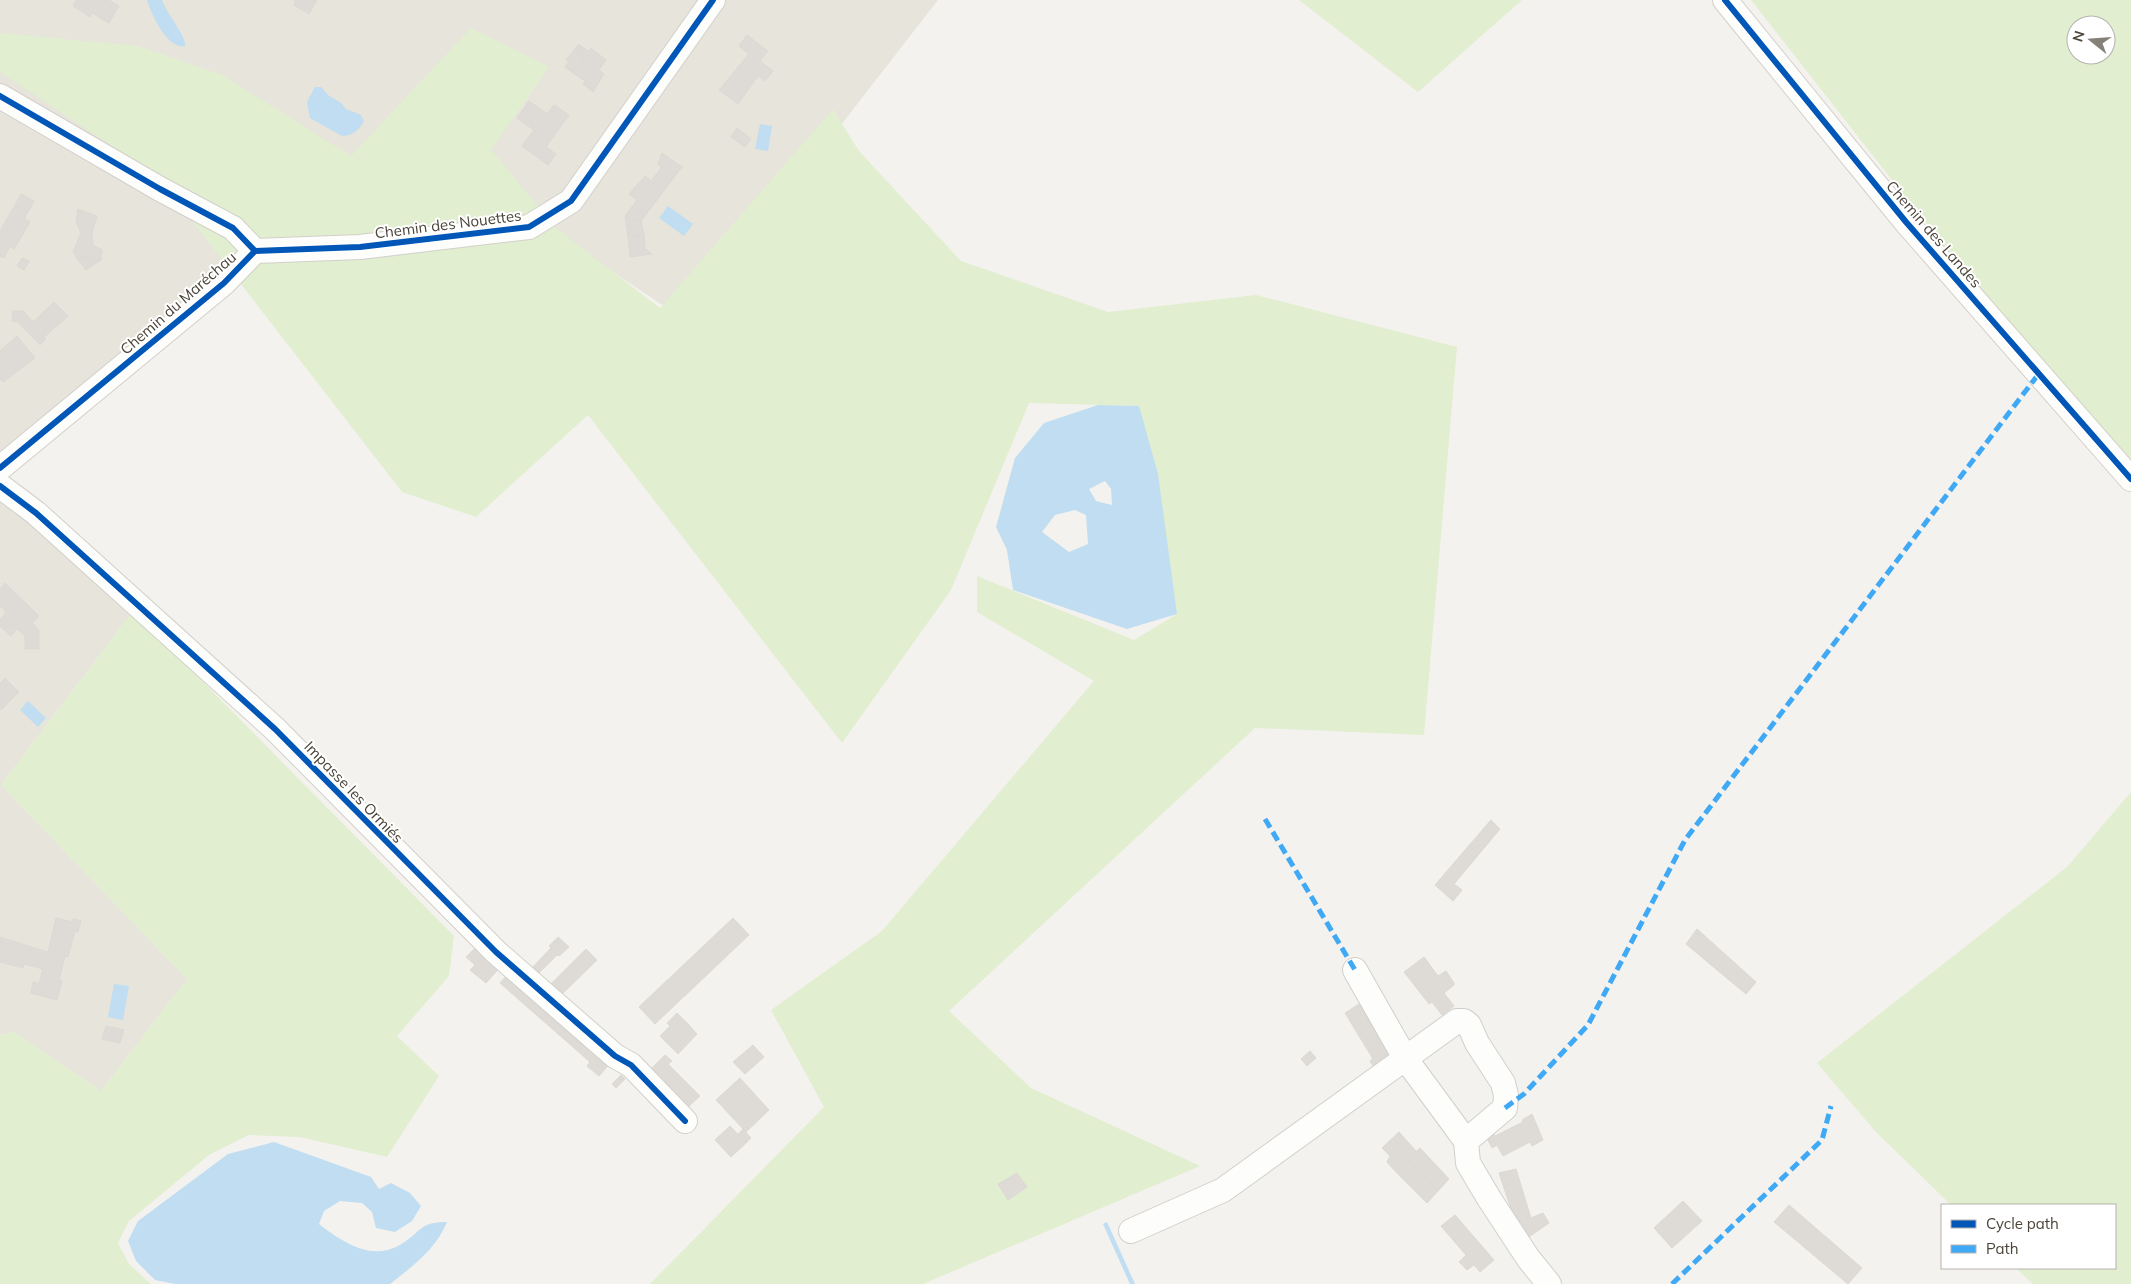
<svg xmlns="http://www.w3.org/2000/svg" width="2131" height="1284" viewBox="0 0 2131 1284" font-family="Mulish,sans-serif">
<rect width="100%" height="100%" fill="#f4f2ee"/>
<g fill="#e7e4dc">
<polygon points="0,0 938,0 688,322 539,223 240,282 0,457"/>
<polygon points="0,490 133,611 1,785 187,979 101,1091 14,1032 0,1035"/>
</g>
<g fill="#e1eecf" fill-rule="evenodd">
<polygon points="1299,0 1522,0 1418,92"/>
<path d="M1751,0h380v485zM2076,25h30v30h-30z"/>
<polygon points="471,28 549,67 491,150 557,229 660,308 833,109 859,151 961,261 1108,312 1256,295 1457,347 1424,735 1255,728 949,1011 1031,1088 1200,1166 923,1284 650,1284 824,1107 771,1010 882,931 1094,681 977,612 977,576 1134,640 1177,614 1139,406 1029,403 951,590 842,743 588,415 476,517 402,492 158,177 0,72 0,33 138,46 222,75 351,156"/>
<polygon points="133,611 454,936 449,976 397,1036 439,1076 387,1157 300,1137 249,1135 209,1155 129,1221 118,1243 129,1264 151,1284 0,1284 0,1035 14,1032 101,1091 187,979 1,785"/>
<polygon points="2131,792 2131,1284 2033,1284 2016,1268 2115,1268 2115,1205 1951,1205 1876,1132 1817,1063 2067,867"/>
</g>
<g fill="#c0ddf1" fill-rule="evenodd">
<path d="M147,0h15c3,11 26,39 23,46 -17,4 -34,-32 -38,-46z"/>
<path d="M315,87h6l7,8 13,8 5,6 15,6 3,6c-4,9 -13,15 -22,15l-32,-18 -3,-16z"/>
<polygon points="760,124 772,126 768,151 755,149"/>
<polygon points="668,206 693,224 684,236 659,218"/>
<path d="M1098,405l41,1 19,68 19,140 -50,15 -114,-39 -6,-40 -11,-23 19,-69 29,-35zM1105,481l6,8 1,16 -16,-4 -7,-12zM1075,510l11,5 2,29 -19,8 -27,-20 13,-17z"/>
<polygon points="28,701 46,718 38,727 20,710"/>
<polygon points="114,984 129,986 123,1020 108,1017"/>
<path d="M274,1142l97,35 8,12 12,-6 19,10 11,13 -9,15 -17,11 -19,-4 -4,-16 -10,-9 -22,-2 -16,10 -5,13c22,17 52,38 81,21 22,-13 18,-23 47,-23 -11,27 -35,45 -57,62h-215l-20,-4 -19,-19 -8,-20 10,-20 90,-67z"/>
<polygon points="1107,1222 1135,1284 1130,1284 1103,1224"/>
</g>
<g fill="#dedbd6" stroke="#dcd9d4">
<polygon points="76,0 109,0 119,6 109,23 92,13 90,17 73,6"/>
<polygon points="294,0 317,0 309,14 294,5 296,1"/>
<polygon points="747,35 768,51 760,61 773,71 765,81 758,76 738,104 719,90 749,54 739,46"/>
<polygon points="579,44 581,46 577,52 584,58 573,73 565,67 569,62 566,60"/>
<polygon points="581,46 588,51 591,48 606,60 599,70 604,74 593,92 583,84 585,81 573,73 584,58 577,52"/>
<polygon points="529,101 547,114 554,105 569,115 546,147 556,154 548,165 522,146 534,130 517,118"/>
<polygon points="737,128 751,139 745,147 731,137"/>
<polygon points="662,153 682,167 641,221 625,216 637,200 629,194 645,176 651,181 662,167 658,164"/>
<polygon points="21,194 34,201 28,212 15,205"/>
<polygon points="15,205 28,212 24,219 30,222 14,249 10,246 4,258 0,256 0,231"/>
<polygon points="78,209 97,216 92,233 93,245 102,250 101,260 93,261 87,257 78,260 73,252 81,233 76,221"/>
<polygon points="625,216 641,221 644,234 628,237"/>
<polygon points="644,234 645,248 652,254 630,257 628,237"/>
<polygon points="87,257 93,261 101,260 86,270 78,260"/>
<polygon points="22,258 29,261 24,270 17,266"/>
<polygon points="54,302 68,316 44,337 46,339 40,345 18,322 12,321 13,311 23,311 33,322"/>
<polygon points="17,336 35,358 3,382 0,379 0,351"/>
<polygon points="5,583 39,616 32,623 39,630 39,649 25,649 25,636 11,623 7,627 0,620 6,612 0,606 0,589"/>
<polygon points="0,620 7,627 11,623 17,629 11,636 0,626"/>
<polygon points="5,678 19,692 1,710 0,683"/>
<polygon points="1491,820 1500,829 1454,884 1462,890 1453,901 1435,885"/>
<polygon points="56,918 73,922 73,919 81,921 78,932 75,931 68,957 65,956 59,980 62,981 57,1000 31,993 33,982 39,984 43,969 24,964 23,968 0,962 0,937 48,952"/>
<polygon points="733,918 749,935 655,1024 639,1007"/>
<polygon points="1697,929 1756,982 1746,994 1686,944"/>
<polygon points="558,937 569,947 559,956 557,955 535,977 529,971 551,948 549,946"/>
<polygon points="479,944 502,965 486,983 470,970 475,965 466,957"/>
<polygon points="586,949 597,960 561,995 550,985"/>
<polygon points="1424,957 1438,976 1446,971 1454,983 1454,985 1444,993 1454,1006 1442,1015 1432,1002 1429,1004 1404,972"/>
<polygon points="508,974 610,1063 599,1076 587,1066 590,1062 500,983"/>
<polygon points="1359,1004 1392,1058 1376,1071 1370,1061 1373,1059 1345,1013"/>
<polygon points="677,1013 687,1023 666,1042 660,1036 670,1026 667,1023"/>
<polygon points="687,1023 697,1034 678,1054 666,1042"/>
<polygon points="106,1026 124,1030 120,1043 102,1039"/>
<polygon points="753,1045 764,1057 745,1074 733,1062"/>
<polygon points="1310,1051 1316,1058 1307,1066 1301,1059"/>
<polygon points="665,1055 672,1061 668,1064 700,1096 687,1108 649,1071"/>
<polygon points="621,1075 625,1079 616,1088 612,1084"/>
<polygon points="740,1078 769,1110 746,1132 716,1100"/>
<polygon points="1532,1114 1543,1140 1532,1146 1530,1142 1503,1156 1497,1145 1492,1148 1486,1136 1493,1133 1495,1136 1523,1122 1522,1120"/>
<polygon points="730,1126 746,1143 731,1157 715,1140"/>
<polygon points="743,1129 751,1138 746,1143 738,1134"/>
<polygon points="1399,1132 1416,1151 1395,1171 1387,1162 1390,1156 1382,1148"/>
<polygon points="1420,1148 1449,1179 1438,1191 1407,1159"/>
<polygon points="1407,1159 1438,1191 1427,1203 1395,1171"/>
<polygon points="1516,1169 1531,1218 1543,1213 1549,1223 1526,1239 1514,1218 1499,1173"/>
<polygon points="1017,1173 1027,1187 1008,1200 998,1184"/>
<polygon points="1683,1201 1702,1221 1672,1248 1654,1228"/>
<polygon points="1789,1205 1862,1268 1848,1284 1774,1222"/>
<polygon points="1455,1215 1494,1260 1480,1272 1474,1265 1467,1270 1459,1262 1466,1255 1441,1226"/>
</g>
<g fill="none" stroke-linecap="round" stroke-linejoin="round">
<g stroke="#d2d0cb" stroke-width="26">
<g id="minor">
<polyline points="1725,0 1906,222 2131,479"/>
<polyline points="0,96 160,189 233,228 255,251 224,283 0,468"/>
<polyline points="255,251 360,247 529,227 571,201 713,0"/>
<polyline points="0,486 36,513 275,729 496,952 615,1056 631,1065 685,1121"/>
<polyline points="1355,970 1405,1058 1466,1141"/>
<polyline points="1131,1231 1223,1190 1457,1021 1464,1021 1469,1025 1477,1043 1503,1083 1506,1095 1505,1108 1466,1141 1468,1163 1490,1200 1528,1258 1549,1284"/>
</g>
</g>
<use href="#minor" stroke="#fdfdfc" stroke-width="24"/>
<g stroke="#3fa9f5" stroke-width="5" stroke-dasharray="10 5" stroke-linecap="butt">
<polyline points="1265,819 1355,970"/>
<polyline points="1505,1108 1524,1094 1588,1025 1685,840 2040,372"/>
<polyline points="1672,1284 1822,1140 1831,1106"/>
</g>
<g stroke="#fff" stroke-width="9">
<g id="cycleway">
<polyline points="1725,0 1906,222 2131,479"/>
<polyline points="0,96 160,189 233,228 255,251 224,283 0,468"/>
<polyline points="255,251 360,247 529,227 571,201 713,0"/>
<polyline points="0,486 36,513 275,729 496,952 615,1056 631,1065 685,1121"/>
</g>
</g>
<use href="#cycleway" stroke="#0057b8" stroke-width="6"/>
</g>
<g text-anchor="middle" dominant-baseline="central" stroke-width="4" stroke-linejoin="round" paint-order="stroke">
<g font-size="15" fill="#4b4439" stroke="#fff">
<text transform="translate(448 224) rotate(-7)">Chemin des Nouettes</text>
<text transform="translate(1934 234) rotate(49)">Chemin des Landes</text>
<text transform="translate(178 303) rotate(-41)">Chemin du Maréchau</text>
<text transform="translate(354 792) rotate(46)">Impasse les Ormiés</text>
</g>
</g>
<rect x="1941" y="1204" width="175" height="65" fill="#ffffff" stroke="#b7b4b0"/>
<rect x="1951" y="1220" width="25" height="8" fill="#0057b8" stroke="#b7b4b0"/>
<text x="1986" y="1229" font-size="15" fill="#4b4439">Cycle path</text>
<rect x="1951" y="1245" width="25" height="8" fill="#3fa9f5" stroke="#b7b4b0"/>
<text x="1986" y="1254" font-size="15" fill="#4b4439">Path</text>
<g transform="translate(2091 40) rotate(287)"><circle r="24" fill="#ffffff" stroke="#b7b4b0"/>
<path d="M0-4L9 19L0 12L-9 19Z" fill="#868178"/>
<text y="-8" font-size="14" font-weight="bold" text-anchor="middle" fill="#4b4439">N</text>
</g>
</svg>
